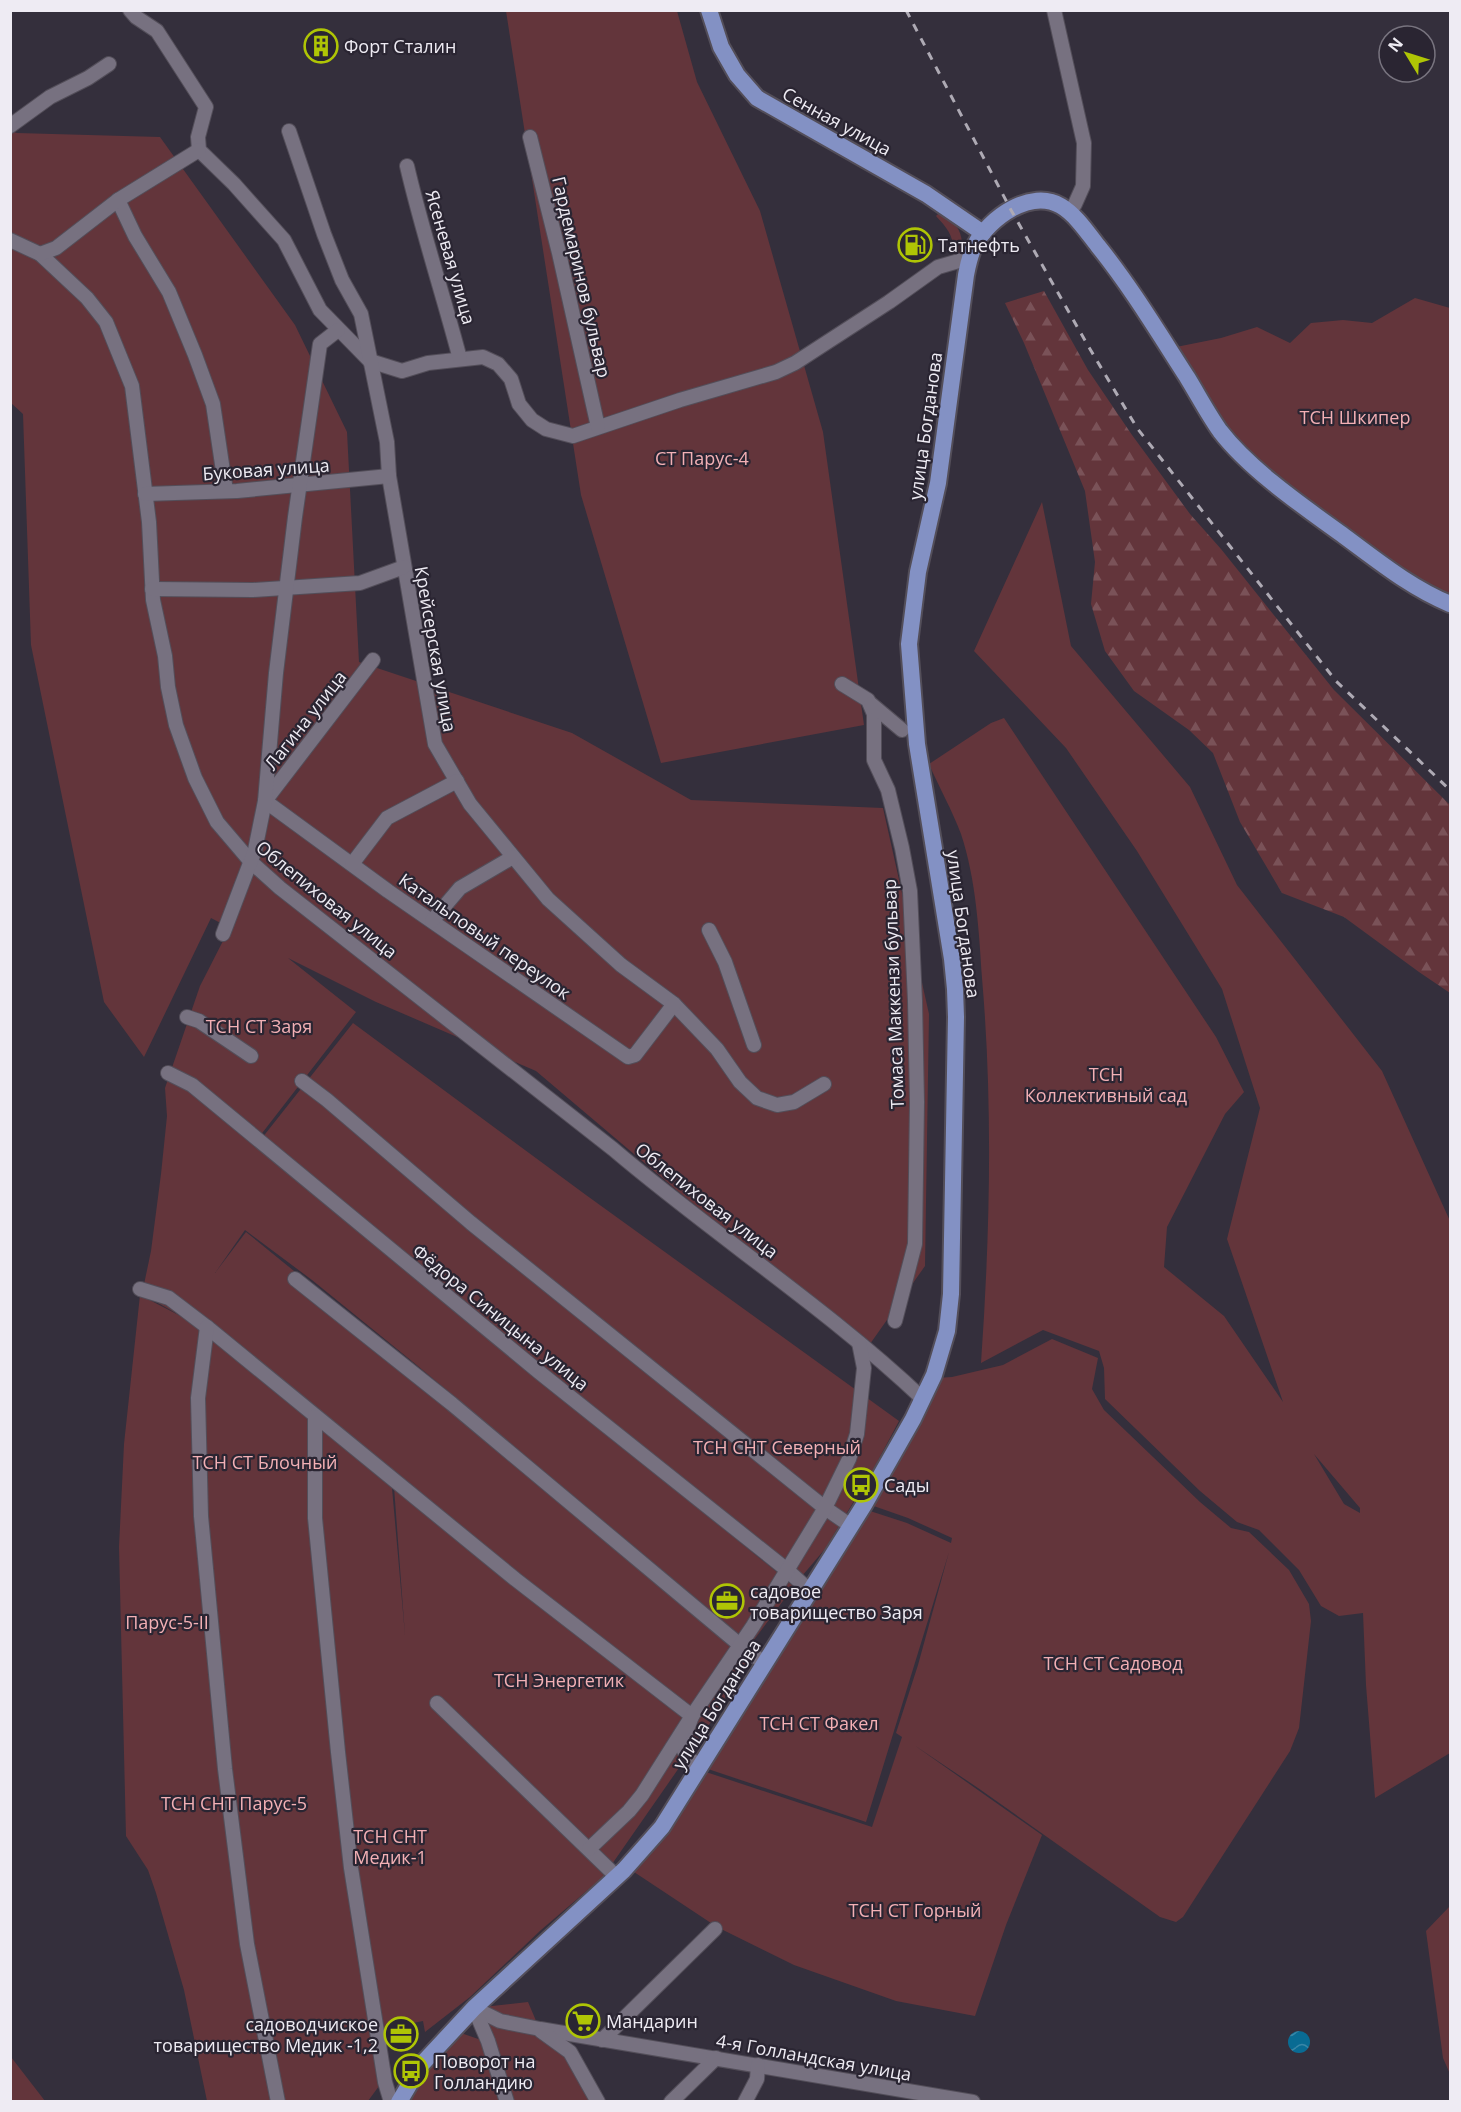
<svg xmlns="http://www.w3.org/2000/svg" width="1461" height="2112" viewBox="0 0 1461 2112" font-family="'Open Sans',sans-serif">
<defs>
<pattern id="forest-firs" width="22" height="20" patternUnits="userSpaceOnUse" patternTransform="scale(1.5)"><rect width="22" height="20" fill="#63353b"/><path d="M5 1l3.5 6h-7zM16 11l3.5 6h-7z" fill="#7a5258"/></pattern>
<pattern id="water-waves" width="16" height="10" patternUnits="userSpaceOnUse" patternTransform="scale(1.5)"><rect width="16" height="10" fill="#096b93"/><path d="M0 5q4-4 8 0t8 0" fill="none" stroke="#3987a8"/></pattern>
</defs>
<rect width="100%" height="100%" fill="#342f3c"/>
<g fill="#63353b" fill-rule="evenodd">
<polygon points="506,11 677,11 697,82 760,211 823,432 864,725 661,763 581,495"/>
<path d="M11,131l6,2 143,4 135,188 52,107 12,230 213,71 119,67 192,8 46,206 -4,252 -55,78 -190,-151 -144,-122 -160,-69 -88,-44 68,54 -100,129 281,237 257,208 -43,58 -338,-282 -101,-82 -67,-50 -30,43 31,-41 218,177 285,250 -36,60 -110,158 -62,53 -71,67 -45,35 -2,-11 -44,9 3,52 -14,19h-161l-23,-111 -28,-97 -8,-23 -22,-34 -7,-289 5,-103 16,-149 50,26 -48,-27 9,-43 10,-77 6,-58 -2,-28 35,-102 25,-49 7,-8 -21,-11 -67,139 -40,-55 -73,-357 -8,-231 -12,-11zM208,1333l186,154 11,148 -13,-147 -184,-152z"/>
<path d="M938,214c20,6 29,24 21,43l-6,-1c2,-19 -5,-27 -17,-40z"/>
<polygon points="1415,298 1450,308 1450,596 1433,591 1301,498 1226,430 1176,347 1221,338 1257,327 1290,343 1311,323 1343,320 1372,323"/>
<path d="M1042,502l29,144 119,141 47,98 145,186 68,150v532l-75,45 -9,-113 -3,-72 -24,3 -18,-10 -22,-36 -40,-40 -22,-8 -37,-31 -95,-92 -1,-31 -5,-17 -56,-21 -62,33c9,-129 12,-257 1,-385 -3,-47 -6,-99 -21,-144 -9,-24 -22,-47 -32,-70l62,-41 13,-5 212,319 28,55 -19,22 -58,113 -3,40 60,49 59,86 -56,-163 33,-131 -38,-119 -85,-138 -71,-103 -92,-97zM1314,1454l46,54v5l-16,-9z"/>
<polygon points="353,1023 586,1195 899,1421 874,1468 825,1549 796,1583 262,1138"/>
<polygon points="1052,1339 1098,1358 1092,1389 1104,1410 1200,1502 1231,1528 1249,1532 1289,1570 1309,1604 1311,1621 1299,1728 1290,1751 1183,1917 1176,1922 1160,1917 978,1788 914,1745 1042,1835 1006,1925 975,2016 896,2001 794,1965 717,1927 631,1870 706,1772 872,1827 902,1737 896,1733 918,1665 949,1552 866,1822 705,1768 867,1510 907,1523 951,1543 952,1538 908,1518 868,1504 937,1378 952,1377 1003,1365"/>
<polygon points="1450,1906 1450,2074 1443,2058 1426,1931"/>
<polygon points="528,2002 540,2030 569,2053 597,2101 508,2101 483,2007"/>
<polygon points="458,2032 487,2042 506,2101 406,2102 428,2064"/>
<polygon points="10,2057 11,2057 45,2101 11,2101"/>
</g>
<polygon fill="url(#forest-firs)" points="1044,291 1088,370 1132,435 1190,514 1221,549 1334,690 1450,805 1450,993 1419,972 1344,917 1282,893 1240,822 1213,753 1189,730 1134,691 1105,651 1091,604 1095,562 1085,491 1024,343 1005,303"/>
<circle fill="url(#water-waves)" cx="1299" cy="2042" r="11"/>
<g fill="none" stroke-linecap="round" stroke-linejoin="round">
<g stroke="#534e59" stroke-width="16">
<g id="minor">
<polyline points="130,10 136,17 157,31 206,107 198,137 199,150 234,184 284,240 320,310 370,361 402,371 428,363 483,357 498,364 511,379 519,404 532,420 546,429 573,436 680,400 776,372 795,363 889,302 938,267 969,258"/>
<polyline points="1054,10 1084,143 1083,186 1075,204 1070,212"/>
<polyline points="10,126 50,97 88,78 109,64"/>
<polyline points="289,131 324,234 342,280 361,314 387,442 389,476 435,744 470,804 548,899 621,965 674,1004 717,1049 740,1082 757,1098 777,1105 794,1102 824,1084"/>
<polyline points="530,137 559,253 598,427"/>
<path d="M407,166c15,65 36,128 53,193"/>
<polyline points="118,200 135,236 169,292 195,355 213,404 226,491"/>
<path d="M10,240l30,14 47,44 19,24 26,64 17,136 4,78 12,56 3,31 8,38 19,53 22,44 34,40 29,26 333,261c101,86 214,159 310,250"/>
<polyline points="40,254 56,248 118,200 199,150"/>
<polyline points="145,494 237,491 389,476"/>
<polyline points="152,589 253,590 360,583 404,567"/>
<polyline points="373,660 265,801 388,891 628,1057 635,1055 674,1004"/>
<polyline points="842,684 868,700 874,714 874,760 888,790 902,848 910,891 915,1001 917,1102 915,1244 895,1321"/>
<polyline points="871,704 902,730"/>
<polyline points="352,864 387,818 457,781"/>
<polyline points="432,921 460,888 513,857"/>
<polyline points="709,930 725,962 754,1045"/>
<polyline points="223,934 255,850 265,801 276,673 295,517 320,344 338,330"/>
<polyline points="187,1017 199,1021 251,1056"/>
<polyline points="168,1073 192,1085 539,1372 787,1570 810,1591"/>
<polyline points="302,1081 327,1100 471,1223 825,1508 851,1526"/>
<polyline points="295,1279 452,1404 740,1645 764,1663"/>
<polyline points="140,1289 169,1298 207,1327 515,1579 692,1716 682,1743 684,1751 699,1769"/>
<polyline points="207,1327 198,1398 201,1516 225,1769 247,1944 278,2102"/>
<polyline points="315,1417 315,1518 338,1752 351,1868 385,2082 391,2102"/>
<polyline points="437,1703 617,1877"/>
<polyline points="589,1849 629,1811 642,1795 692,1716 753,1626 825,1508 849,1459 857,1434 864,1368 859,1343"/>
<polyline points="474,2008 500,2021 540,2029 973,2102"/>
<polyline points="474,2008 488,2041 507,2102"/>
<polyline points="541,2031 570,2052 598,2102"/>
<polyline points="602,2040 715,1929"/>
<polyline points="671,2102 716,2058"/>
<polyline points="745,2102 757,2079 758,2065"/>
</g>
</g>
<g stroke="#534e59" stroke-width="20">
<g id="major">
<polyline points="709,10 721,47 737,75 757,98 926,194 983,233"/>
<path d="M399,2102l22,-37 53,-57 150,-138 38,-43 202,-322 49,-86 21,-44 13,-44 4,-37 5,-277 -1,-28 -3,-30 -35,-215 -8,-100 9,-72 20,-89 28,-208c2,-10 4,-21 9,-30 14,-27 56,-57 86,-39 15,9 26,26 37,40 33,41 60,86 89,131 11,18 21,37 33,54 30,39 84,76 124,105 34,25 67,52 106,68"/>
</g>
</g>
<use href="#minor" stroke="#777180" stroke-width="14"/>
<use href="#major" stroke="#8391c4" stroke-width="16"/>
<polyline stroke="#aeaab4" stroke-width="3" stroke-dasharray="8 8" stroke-linecap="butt" points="906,10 1011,210 1087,344 1137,428 1336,681 1450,790"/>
</g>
<defs>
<g id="building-ring" transform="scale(1.725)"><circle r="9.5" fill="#2a2532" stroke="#afc505" stroke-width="1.5"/><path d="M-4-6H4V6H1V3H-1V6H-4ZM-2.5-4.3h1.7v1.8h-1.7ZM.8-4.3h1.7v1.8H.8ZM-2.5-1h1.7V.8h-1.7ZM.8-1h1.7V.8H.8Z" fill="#afc505"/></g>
<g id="fuel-ring" transform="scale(1.725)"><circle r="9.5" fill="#2a2532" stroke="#afc505" stroke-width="1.5"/><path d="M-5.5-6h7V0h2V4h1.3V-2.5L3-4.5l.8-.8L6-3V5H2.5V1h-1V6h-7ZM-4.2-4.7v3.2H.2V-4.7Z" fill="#afc505"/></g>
<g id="bus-ring" transform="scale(1.725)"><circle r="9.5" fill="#2a2532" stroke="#afc505" stroke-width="1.5"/><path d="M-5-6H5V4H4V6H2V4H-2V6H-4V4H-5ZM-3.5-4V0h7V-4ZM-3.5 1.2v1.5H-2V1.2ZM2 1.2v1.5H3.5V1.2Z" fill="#afc505"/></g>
<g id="office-ring" transform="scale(1.725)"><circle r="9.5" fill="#2a2532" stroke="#afc505" stroke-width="1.5"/><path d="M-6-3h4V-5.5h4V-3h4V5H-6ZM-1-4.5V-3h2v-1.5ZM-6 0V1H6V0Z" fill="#afc505"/></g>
<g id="supermarket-ring" transform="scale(1.725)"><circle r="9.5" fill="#2a2532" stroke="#afc505" stroke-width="1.5"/><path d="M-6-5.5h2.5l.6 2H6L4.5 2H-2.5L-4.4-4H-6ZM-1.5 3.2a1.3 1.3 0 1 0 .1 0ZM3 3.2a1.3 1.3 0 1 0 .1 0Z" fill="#afc505"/></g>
</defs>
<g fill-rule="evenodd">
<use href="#building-ring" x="321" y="46"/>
<use href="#fuel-ring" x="915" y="245"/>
<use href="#bus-ring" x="861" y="1485"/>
<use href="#office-ring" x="727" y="1601"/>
<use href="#supermarket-ring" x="583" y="2021"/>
<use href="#office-ring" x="401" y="2034"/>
<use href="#bus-ring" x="411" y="2071"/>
</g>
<g text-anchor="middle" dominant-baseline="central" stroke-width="4.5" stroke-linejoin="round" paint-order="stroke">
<g font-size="18" fill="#eeebf3" stroke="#2a2532" text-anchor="start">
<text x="344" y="46">Форт Сталин</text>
<text x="938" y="245">Татнефть</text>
<text x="884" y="1485">Сады</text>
<text x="750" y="1591">садовое<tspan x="750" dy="21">товарищество Заря</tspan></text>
<text x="606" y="2021">Мандарин</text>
<text x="378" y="2024" text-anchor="end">садоводчиское<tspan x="378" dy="21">товарищество Медик -1,2</tspan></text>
<text x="434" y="2061">Поворот на<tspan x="434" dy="21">Голландию</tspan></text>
</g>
<g font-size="18" fill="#eeebf3" stroke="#2a2532">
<text transform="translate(837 121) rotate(29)">Сенная улица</text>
<text transform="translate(451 257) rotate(74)">Ясеневая улица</text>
<text transform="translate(582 277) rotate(77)">Гардемаринов бульвар</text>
<text transform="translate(925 426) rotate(-82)">улица Богданова</text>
<text transform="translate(266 469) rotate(-4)">Буковая улица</text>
<text transform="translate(436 649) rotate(80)">Крейсерская улица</text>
<text transform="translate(305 720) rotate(-52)">Лагина улица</text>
<text transform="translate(327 899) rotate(39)">Облепиховая улица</text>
<text transform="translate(964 924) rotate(82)">улица Богданова</text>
<text transform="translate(485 936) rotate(35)">Катальповый переулок</text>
<text transform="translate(893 994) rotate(-92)">Томаса Маккензи бульвар</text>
<text transform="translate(707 1200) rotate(38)">Облепиховая улица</text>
<text transform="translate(501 1317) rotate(39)">Фёдора Синицына улица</text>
<text transform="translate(716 1704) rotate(-58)">улица Богданова</text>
<text transform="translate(814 2057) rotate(10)">4-я Голландская улица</text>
</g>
<g font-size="18" fill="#f3b0b5" stroke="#2a2532">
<text x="1355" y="417">ТСН Шкипер</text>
<text x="702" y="458">СТ Парус-4</text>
<text x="259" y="1026">ТСН СТ Заря</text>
<text x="1106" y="1074">ТСН<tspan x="1106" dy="21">Коллективный сад</tspan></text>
<text x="777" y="1447">ТСН СНТ Северный</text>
<text x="265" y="1462">ТСН СТ Блочный</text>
<text x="167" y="1622">Парус-5-II</text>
<text x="1113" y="1663">ТСН СТ Садовод</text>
<text x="559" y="1680">ТСН Энергетик</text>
<text x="819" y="1723">ТСН СТ Факел</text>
<text x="234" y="1803">ТСН СНТ Парус-5</text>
<text x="390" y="1836">ТСН СНТ<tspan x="390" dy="21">Медик-1</tspan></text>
<text x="915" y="1910">ТСН СТ Горный</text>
</g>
</g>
<rect width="1461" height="2112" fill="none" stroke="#eeebf3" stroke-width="24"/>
<g transform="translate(1407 54) rotate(308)"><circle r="28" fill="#2a2532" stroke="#78747f" stroke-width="1.5"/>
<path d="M0-4.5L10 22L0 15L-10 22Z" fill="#afc505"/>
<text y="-9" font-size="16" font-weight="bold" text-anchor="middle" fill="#eeebf3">N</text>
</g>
</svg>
